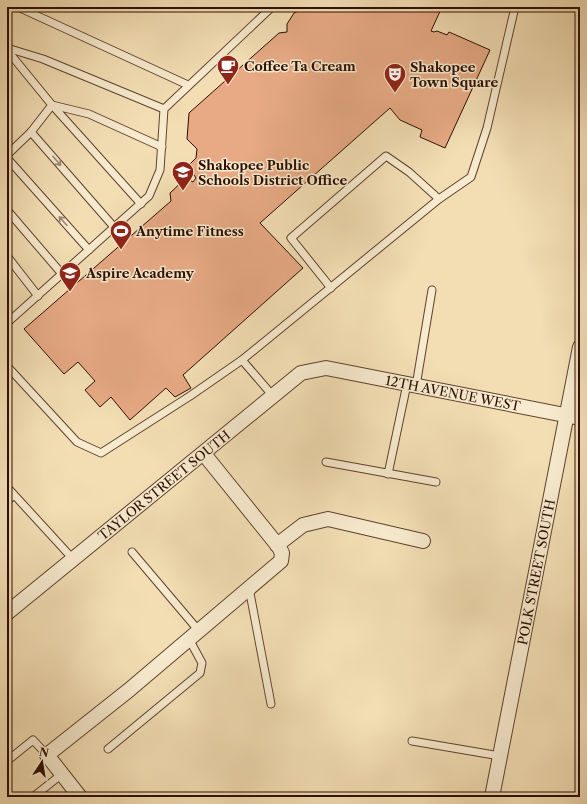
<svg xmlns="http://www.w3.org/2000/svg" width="587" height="804" viewBox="0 0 587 804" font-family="'Libre Caslon Text',serif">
<rect width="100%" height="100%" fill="#f3deb4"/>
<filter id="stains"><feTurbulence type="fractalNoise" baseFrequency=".005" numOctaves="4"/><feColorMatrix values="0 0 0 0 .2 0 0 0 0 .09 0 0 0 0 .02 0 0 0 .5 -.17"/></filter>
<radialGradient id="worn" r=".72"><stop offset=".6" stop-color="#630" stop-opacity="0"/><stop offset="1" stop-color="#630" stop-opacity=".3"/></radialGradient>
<polygon fill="#e7aa85" stroke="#2c0e00" points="304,7 442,7 431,31 434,32 437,31 447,35 449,32 490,50 445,148 420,137 422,130 400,120 390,108 260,223 303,268 183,375 191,388 175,397 166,388 130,420 111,397 100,407 85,390 95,381 78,362 64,374 24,329 171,201 170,193 186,178 193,182 196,178 188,166 196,158 197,149 187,139 189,113 279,33 287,32 287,24 294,13 304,8"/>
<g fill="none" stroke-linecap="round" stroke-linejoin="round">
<g stroke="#5e422d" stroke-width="9">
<g id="service">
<polyline points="18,7 188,85"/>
<polyline points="7,48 43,59 164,109"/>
<polyline points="7,50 52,105 31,132 7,155"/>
<polyline points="31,132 114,227"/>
<polyline points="7,158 89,250"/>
<polyline points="141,204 52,105 89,114 162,147"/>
<polyline points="7,210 62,274"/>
<polyline points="7,256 38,296"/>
<polyline points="331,288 291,238 386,156 409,172 439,199"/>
<polyline points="7,323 149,196 160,170 164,109 272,7"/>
<polyline points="7,366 77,442 101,453 190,396 242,360"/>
<polyline points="416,386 432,290"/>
<polyline points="273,396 242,360 439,199 471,177 487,128 515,7"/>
<polyline points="326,462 436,482"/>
<polyline points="388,474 407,384"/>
<polyline points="7,487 73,559"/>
<polyline points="7,501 14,495"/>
<polyline points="132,552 199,631"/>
<polyline points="249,588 271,704"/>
<polyline points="412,741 500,756"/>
<polyline points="108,749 200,673 202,663 189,639"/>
<polyline points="7,761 33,740 47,755"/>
<polyline points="33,797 62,774"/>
</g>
</g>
<g stroke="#5e422d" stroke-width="16">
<g id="minor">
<polyline points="277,545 303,525 328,519 423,541"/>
<polyline points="7,613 301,373 326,368 580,418"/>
<polyline points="80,797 47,755 129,690 281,561 282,553 279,547 204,454"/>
<polyline points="492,797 580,347"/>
</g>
</g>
<use href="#service" stroke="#f7eace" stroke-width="7"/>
<use href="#minor" stroke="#f7eace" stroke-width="14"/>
</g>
<defs><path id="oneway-shaft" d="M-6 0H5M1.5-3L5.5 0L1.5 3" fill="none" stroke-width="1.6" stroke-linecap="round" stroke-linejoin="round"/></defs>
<g stroke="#9c8771">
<use href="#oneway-shaft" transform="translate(57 161) rotate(49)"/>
<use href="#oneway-shaft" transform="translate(63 221) rotate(-132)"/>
</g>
<defs>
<g id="cafe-pin" transform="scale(1.15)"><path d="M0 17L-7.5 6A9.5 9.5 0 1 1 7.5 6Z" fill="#8f2418" stroke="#f7eace"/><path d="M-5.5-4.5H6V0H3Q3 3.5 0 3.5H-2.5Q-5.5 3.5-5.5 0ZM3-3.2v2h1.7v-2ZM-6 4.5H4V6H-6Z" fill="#fff"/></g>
<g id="theatre-pin" transform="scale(1.15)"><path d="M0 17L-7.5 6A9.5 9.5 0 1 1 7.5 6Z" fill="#8f2418" stroke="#f7eace"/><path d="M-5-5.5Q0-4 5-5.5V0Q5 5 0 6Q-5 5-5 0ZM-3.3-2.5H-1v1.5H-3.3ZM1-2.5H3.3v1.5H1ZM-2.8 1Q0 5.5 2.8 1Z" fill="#fff"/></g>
<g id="school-pin" transform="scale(1.15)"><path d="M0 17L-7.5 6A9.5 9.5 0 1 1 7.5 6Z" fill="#8f2418" stroke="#f7eace"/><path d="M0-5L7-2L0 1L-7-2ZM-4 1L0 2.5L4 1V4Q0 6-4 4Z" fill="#fff"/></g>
<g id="stadium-pin" transform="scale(1.15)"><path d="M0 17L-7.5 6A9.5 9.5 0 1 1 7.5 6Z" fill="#8f2418" stroke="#f7eace"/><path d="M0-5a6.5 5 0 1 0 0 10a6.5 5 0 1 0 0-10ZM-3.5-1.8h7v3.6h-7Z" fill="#fff"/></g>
</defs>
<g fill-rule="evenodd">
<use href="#cafe-pin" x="228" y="66"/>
<use href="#theatre-pin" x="395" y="74"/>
<use href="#school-pin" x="183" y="172"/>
<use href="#stadium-pin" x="121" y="231"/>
<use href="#school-pin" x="70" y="273"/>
</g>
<g text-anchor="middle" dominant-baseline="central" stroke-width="3" stroke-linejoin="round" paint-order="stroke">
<g font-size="13" font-weight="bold" fill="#2c0e00" stroke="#f7eace" text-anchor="start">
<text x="244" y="66">Coffee Ta Cream</text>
<text x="410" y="67">Shakopee<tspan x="410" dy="15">Town Square</tspan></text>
<text x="198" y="165">Shakopee Public<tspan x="198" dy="15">Schools District Office</tspan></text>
<text x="136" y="231">Anytime Fitness</text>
<text x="86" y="273">Aspire Academy</text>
</g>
<g font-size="13" fill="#2c0e00" stroke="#f7eace">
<text transform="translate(453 393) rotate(11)">12TH AVENUE WEST</text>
<text transform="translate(164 485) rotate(-39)">TAYLOR STREET SOUTH</text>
<text transform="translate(536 572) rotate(-79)">POLK STREET SOUTH</text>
</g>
</g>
<rect width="587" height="804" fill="none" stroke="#f3deb4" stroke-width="24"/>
<rect x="8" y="8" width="571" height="788" fill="none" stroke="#2c0e00" stroke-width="2"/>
<rect x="12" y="12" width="563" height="780" fill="none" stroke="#2c0e00"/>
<g transform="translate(42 762) rotate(12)" stroke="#f7eace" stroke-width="3" paint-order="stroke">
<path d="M0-3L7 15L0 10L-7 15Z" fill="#2c0e00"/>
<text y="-6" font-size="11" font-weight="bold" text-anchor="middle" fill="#2c0e00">N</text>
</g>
<rect width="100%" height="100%" filter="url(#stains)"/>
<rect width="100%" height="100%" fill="url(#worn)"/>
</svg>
